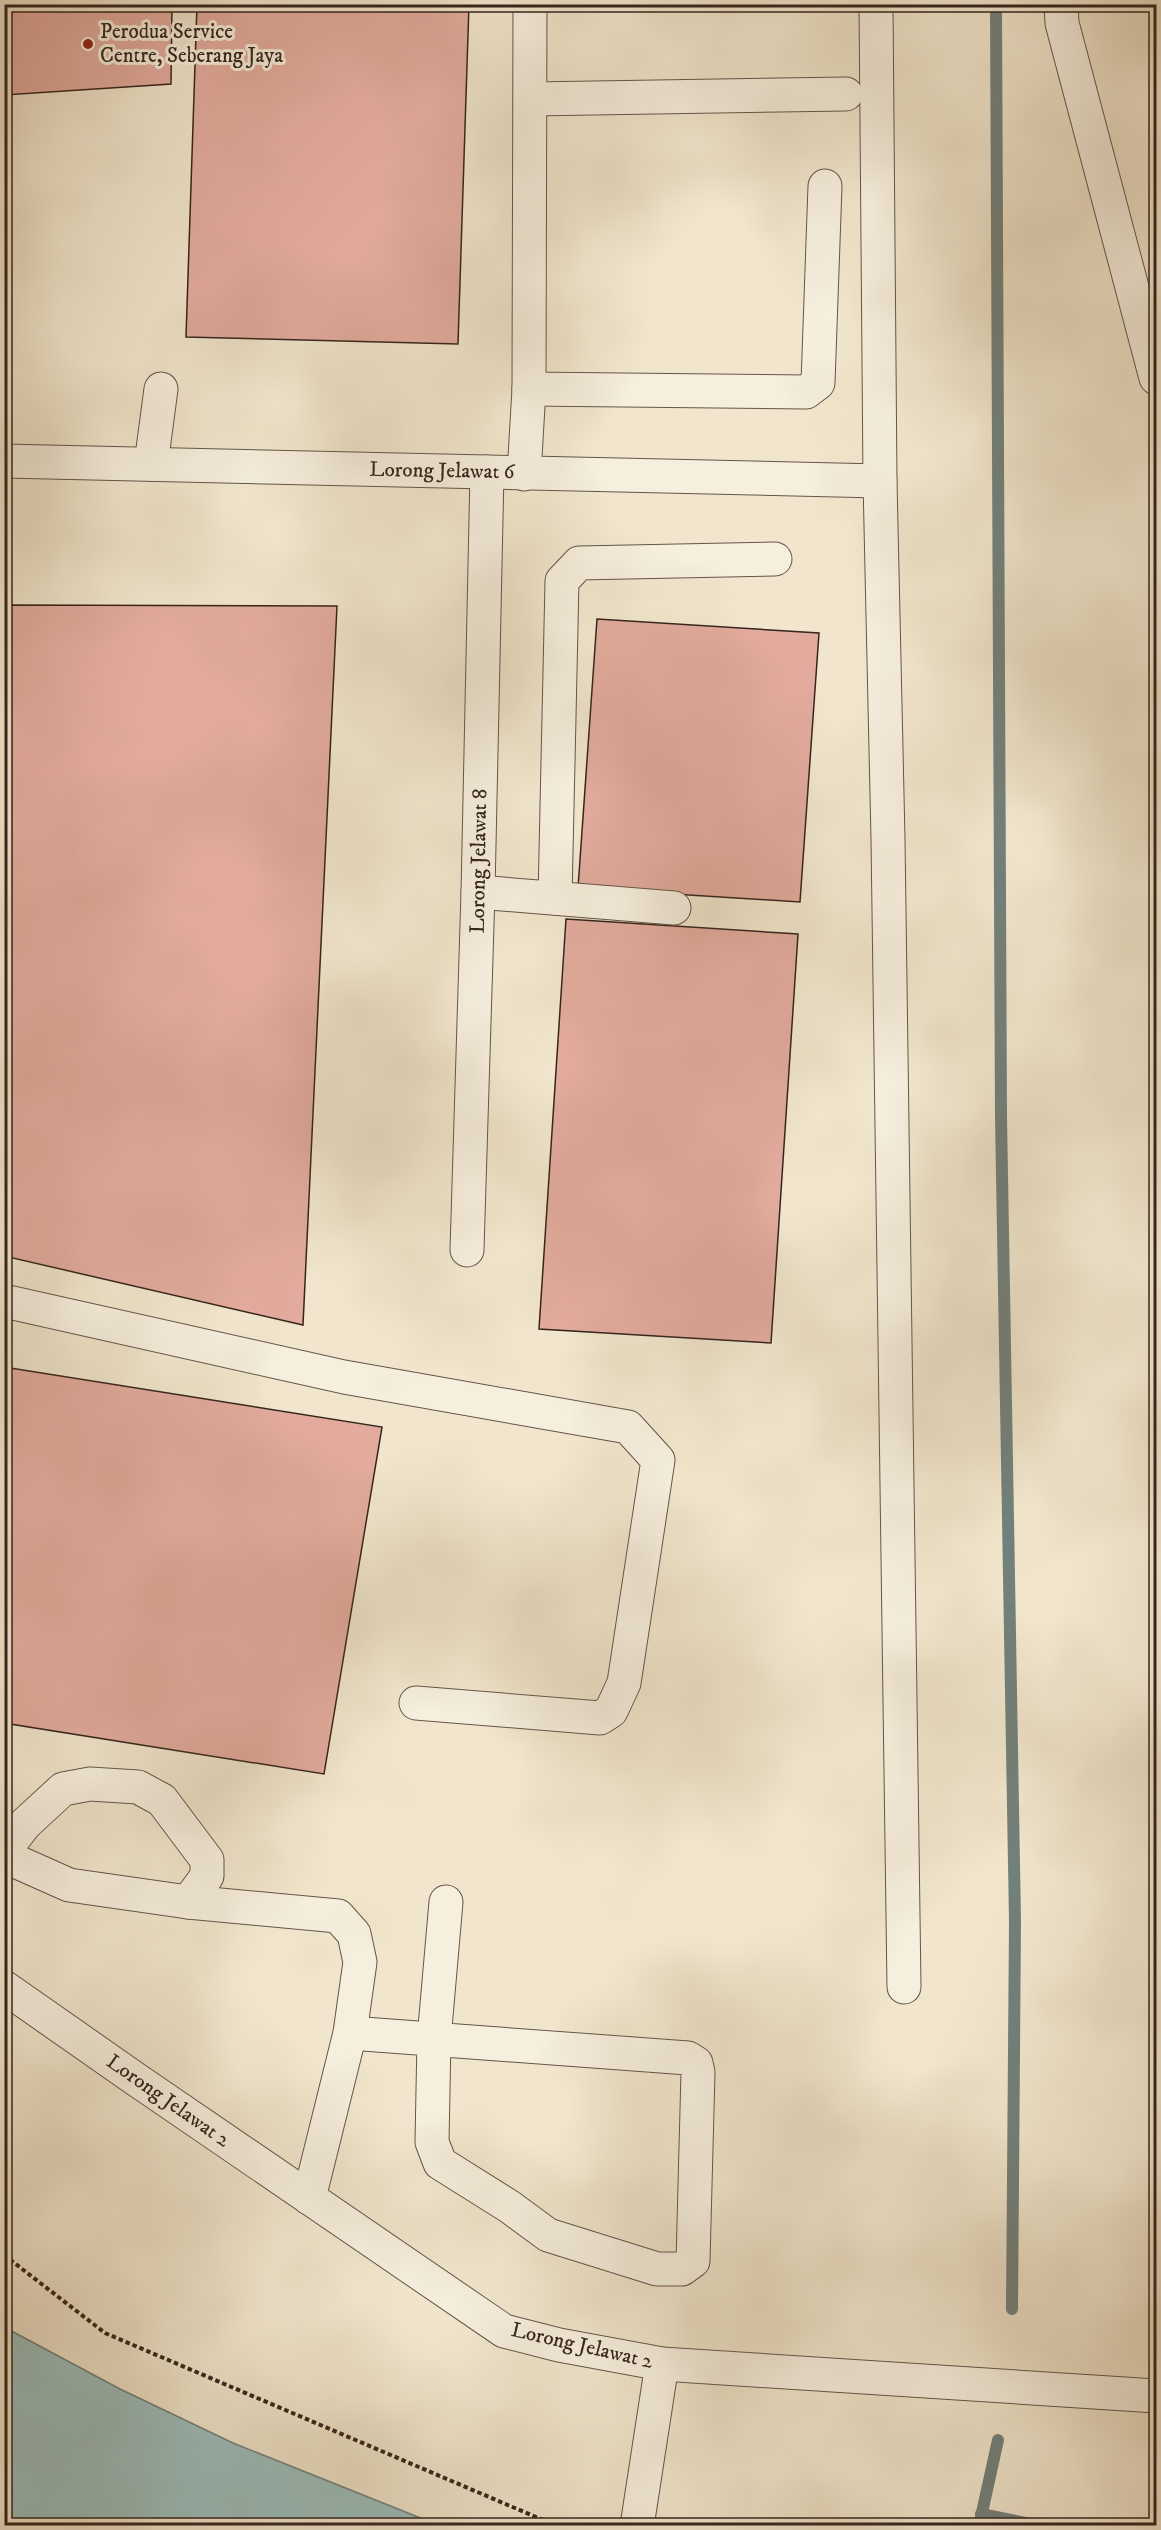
<svg xmlns="http://www.w3.org/2000/svg" width="1161" height="2530" viewBox="0 0 1161 2530" font-family="'IM FELL DW Pica',serif">
<rect width="100%" height="100%" fill="#f1e6cd"/>
<filter id="stains"><feTurbulence type="fractalNoise" baseFrequency=".00333" numOctaves="4"/><feColorMatrix values="0 0 0 0 .2 0 0 0 0 .09 0 0 0 0 .02 0 0 0 .5 -.17"/></filter>
<radialGradient id="worn" r=".72"><stop offset=".6" stop-color="#630" stop-opacity="0"/><stop offset="1" stop-color="#630" stop-opacity=".3"/></radialGradient>
<polygon fill="#9bbebc" stroke="#72817c" stroke-width="1.5" points="4,2327 120,2389 233,2443 438,2525 5,2525"/>
<g fill="none" stroke-linecap="round" stroke-linejoin="round">
<g stroke="#72817c" stroke-width="12">
<polyline points="996,4 1001,1117 1015,1921 1012,2309"/>
<polyline points="981,2514 1041,2526"/>
<polyline points="979,2526 998,2440"/>
</g>
</g>
<g fill="#e2ab9e" stroke="#35251d" stroke-width="1.5">
<polygon points="4,4 172,4 171,84 4,95"/>
<polygon points="197,4 469,4 458,344 186,337"/>
<polygon points="1156,123 1156,149 1150,125"/>
<polygon points="4,605 337,606 303,1325 4,1256"/>
<polygon points="597,619 819,633 800,902 578,888"/>
<polygon points="566,919 798,934 771,1343 539,1329"/>
<polygon points="4,1367 382,1427 324,1774 4,1723"/>
</g>
<g fill="none" stroke-linecap="round" stroke-linejoin="round">
<g stroke="#645549" stroke-width="35">
<g id="minor">
<polyline points="876,4 880,481 888,839 904,1987"/>
<polyline points="1061,4 1062,23 1156,378"/>
<polyline points="531,99 846,94"/>
<polyline points="529,389 806,392 818,383 825,186"/>
<polyline points="4,461 880,481"/>
<polyline points="151,464 161,389"/>
<polyline points="524,474 529,389 530,4"/>
<polyline points="478,892 674,908"/>
<polyline points="555,898 562,581 579,563 775,559"/>
<polyline points="467,1250 478,892 487,472"/>
<polyline points="4,1301 344,1377 628,1427 658,1460 624,1683 611,1711 600,1718 416,1703"/>
<polyline points="4,1851 25,1824 63,1789 90,1784 138,1787 162,1800 207,1860 207,1876 188,1902 69,1885 4,1856"/>
<polyline points="188,1902 338,1916 354,1934 360,1962 350,2033 309,2198"/>
<polyline points="4,1987 134,2078 504,2331 559,2345 662,2364 1156,2396"/>
<path d="M350,2033c113,9 226,16 338,25l8,5 2,9 -5,189 -11,8h-25l-109,-34 -38,-28 -70,-44 -8,-21 2,-103 12,-137"/>
<polyline points="637,2526 662,2364"/>
</g>
</g>
<polyline stroke="#35251d" stroke-width="4" stroke-dasharray="4.5 3" stroke-linecap="butt" points="4,2255 105,2333 557,2526"/>
<use href="#minor" stroke="#f6efde" stroke-width="33"/>
</g>
<circle fill="#8f2418" stroke="#f6efde" stroke-width="2" cx="88" cy="44" r="6"/>
<g text-anchor="middle" dominant-baseline="central" stroke-width="6" stroke-linejoin="round" paint-order="stroke">
<g font-size="21" fill="#35251d" stroke="#f6efde" text-anchor="start">
<text x="100" y="32">Perodua Service<tspan x="100" dy="24">Centre, Seberang Jaya</tspan></text>
</g>
<g font-size="21" fill="#35251d" stroke="#f6efde">
<text transform="translate(442 471) rotate(1)">Lorong Jelawat 6</text>
<text transform="translate(479 861) rotate(-89)">Lorong Jelawat 8</text>
<text transform="translate(168 2101) rotate(35)">Lorong Jelawat 2</text>
<text transform="translate(582 2346) rotate(13)">Lorong Jelawat 2</text>
</g>
</g>
<rect width="1161" height="2530" fill="none" stroke="#f1e6cd" stroke-width="24"/>
<rect x="6" y="6" width="1149" height="2518" fill="none" stroke="#35251d" stroke-width="3"/>
<rect x="12" y="12" width="1137" height="2506" fill="none" stroke="#35251d" stroke-width="1.5"/>
<rect width="100%" height="100%" filter="url(#stains)"/>
<rect width="100%" height="100%" fill="url(#worn)"/>
</svg>
